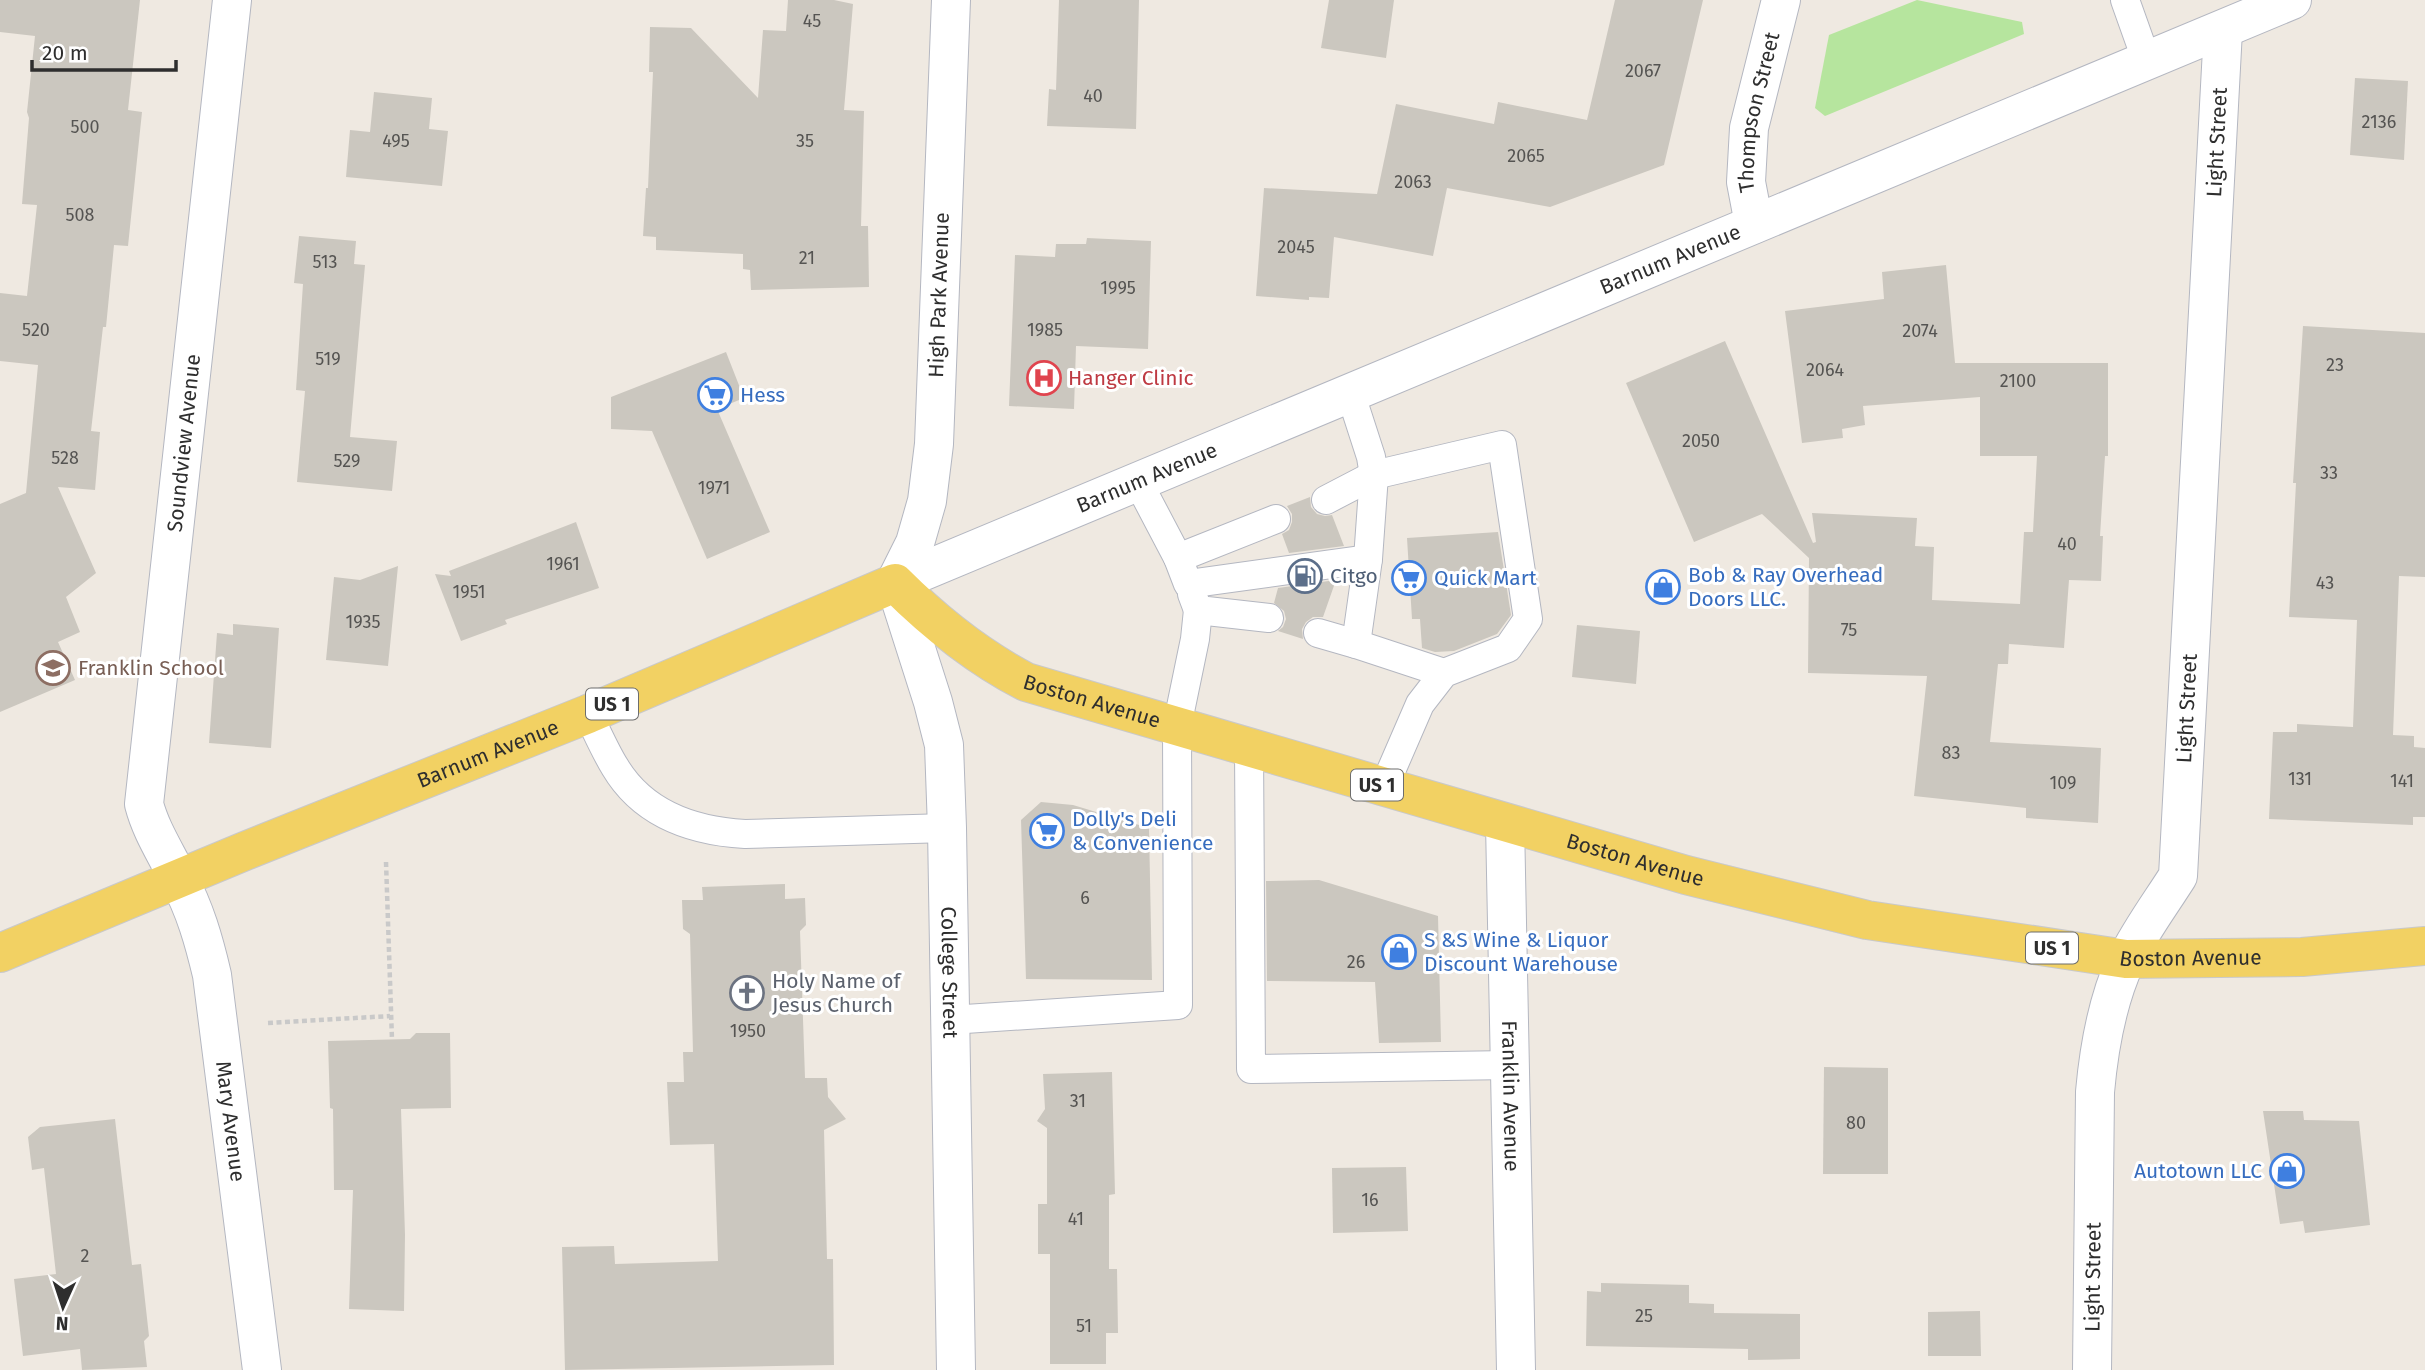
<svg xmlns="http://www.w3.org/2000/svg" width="2425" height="1370" viewBox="0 0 2425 1370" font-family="'Fira Sans',sans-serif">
<rect width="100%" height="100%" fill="#efe9e1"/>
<polygon fill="#b6e59e" points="1917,0 2022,22 2024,34 1825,116 1815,108 1829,35"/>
<g fill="#cbc7bf">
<polygon points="0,0 140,0 128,110 142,112 128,246 114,245 106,327 103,327 91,431 100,432 95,490 58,487 96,573 66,597 80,632 58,642 75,680 0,712 0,504 26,493 38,365 0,361 0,293 27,296 37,205 22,204 29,118 27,112 35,36 0,32"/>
<polygon points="788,0 834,0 853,4 844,110 864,111 861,226 868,226 869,287 751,290 750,270 743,269 743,254 656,250 656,237 643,236 646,188 648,188 653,72 649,72 650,27 691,28 758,98 763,30 786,31"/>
<polygon points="1059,0 1139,0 1136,129 1047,126 1049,89 1056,90"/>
<polygon points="1329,0 1394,0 1386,58 1321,48"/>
<polygon points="1615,0 1703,0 1664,165 1550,207 1447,188 1433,256 1334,237 1329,298 1309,297 1309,300 1256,296 1264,188 1377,194 1396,104 1494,124 1498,102 1587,120"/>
<polygon points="2355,78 2408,81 2404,160 2350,155"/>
<polygon points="374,92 432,98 429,129 448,131 442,186 346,177 350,130 370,132"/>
<polygon points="299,236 356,241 354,264 365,265 350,437 397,441 392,491 297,482 305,391 296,390 303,284 294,283"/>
<polygon points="1087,238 1151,241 1148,349 1076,346 1074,409 1009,406 1015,255 1055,257 1056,244 1086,244"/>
<polygon points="1946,265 1955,363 2108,363 2108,456 2105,456 2100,536 2103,536 2101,581 2069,580 2064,648 2009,644 2008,664 1998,664 1990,742 2101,748 2098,823 2026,818 2026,808 1914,796 1927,676 1808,673 1809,558 1762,514 1694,542 1626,383 1725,341 1813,543 1816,542 1812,513 1917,518 1915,546 1934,547 1932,600 2020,604 2024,532 2033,532 2037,456 1980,456 1980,397 1863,406 1865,425 1842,429 1843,438 1802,443 1785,311 1884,299 1882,272"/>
<polygon points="2303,326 2425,333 2425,577 2399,576 2393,735 2414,736 2414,747 2425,748 2425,817 2413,817 2413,825 2269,819 2273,732 2297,732 2297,724 2353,727 2357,620 2289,617 2296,483 2293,483"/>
<polygon points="726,352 744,398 717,409 770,532 707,559 652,431 611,429 611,397"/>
<polygon points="1310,497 1311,507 1317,514 1325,516 1332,515 1344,546 1289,553 1282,534 1289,530 1292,522 1292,514 1287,506"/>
<polygon points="576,522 599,588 505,620 507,624 461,641 435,574 451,576 449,571"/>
<polygon points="1498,532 1511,615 1497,634 1454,651 1435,652 1422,648 1420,619 1412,619 1407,538"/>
<polygon points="398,566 388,666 326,660 334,577 360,580"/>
<polygon points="1336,580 1323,617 1313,617 1306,622 1302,629 1303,639 1278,631 1283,627 1286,619 1284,611 1274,603 1278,588"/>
<polygon points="233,624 279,628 271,748 209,743 217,633 233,635"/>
<polygon points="1577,625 1640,631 1636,684 1572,677"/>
<polygon points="1041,802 1073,805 1149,828 1152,980 1026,979 1021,820"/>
<polygon points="1319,880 1438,916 1441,1042 1379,1043 1375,982 1267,981 1266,881"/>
<polygon points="785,884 785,899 805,898 806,925 800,931 805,1078 827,1078 828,1097 846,1119 824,1130 827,1259 833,1259 834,1365 565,1370 562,1247 614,1246 615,1264 718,1261 714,1144 670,1145 667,1082 684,1082 683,1052 693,1052 690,934 683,929 682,900 703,900 702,887"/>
<polygon points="416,1033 450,1033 451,1108 401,1109 405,1235 404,1311 349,1309 353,1190 334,1190 333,1109 330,1108 328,1041 410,1039"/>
<polygon points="1824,1067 1888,1068 1888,1174 1823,1174"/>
<polygon points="1112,1072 1115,1194 1109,1195 1109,1269 1117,1269 1118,1333 1106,1333 1106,1364 1050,1364 1050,1254 1038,1254 1038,1204 1047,1204 1047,1128 1037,1121 1045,1109 1043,1074"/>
<polygon points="2263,1111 2303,1111 2304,1120 2359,1121 2370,1225 2305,1233 2303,1221 2280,1224"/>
<polygon points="115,1119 132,1265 141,1264 149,1336 144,1341 147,1367 82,1370 80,1349 23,1356 14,1279 56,1274 44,1168 32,1170 28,1137 40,1127"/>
<polygon points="1406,1167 1408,1231 1333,1233 1332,1168"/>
<polygon points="1601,1283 1689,1285 1689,1303 1714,1304 1714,1313 1800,1314 1800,1359 1748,1360 1748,1349 1586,1346 1587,1291 1601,1292"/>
<polygon points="1980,1311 1981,1356 1928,1356 1928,1312"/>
</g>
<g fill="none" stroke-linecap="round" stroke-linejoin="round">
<g stroke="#b4b7c1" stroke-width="30">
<g id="lane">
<polyline points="2125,0 2146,59"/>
<polyline points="1137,480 1178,558 1188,584 1368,559"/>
<polyline points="1326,500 1374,475 1502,445 1528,619 1508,648 1444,673 1420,704 1384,787"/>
<polyline points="1178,558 1276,519"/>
<polyline points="1192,594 1198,610 1269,618"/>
<polyline points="1318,633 1356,644 1368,559 1374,475 1371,457 1350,392"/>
<polyline points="1356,644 1444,673"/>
<path d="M588,714c9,18 17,37 27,53 28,47 78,64 130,67l202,-6"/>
<polyline points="1249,747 1251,1069 1510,1065"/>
<polyline points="950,1020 1178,1005 1177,726 1195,639 1198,610"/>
</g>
</g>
<g stroke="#b4b7c1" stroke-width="40">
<g id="street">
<path id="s1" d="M232,0l-88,804c7,27 22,49 34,74 17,31 26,63 34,97l50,395"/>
<path id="s2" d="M951,0l-17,444 -7,57 -12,42 -20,40 38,119 11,43 3,83 9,542"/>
<path id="s3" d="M1754,224l-8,-42 3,-54 32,-128"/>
<path id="s4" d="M1505,823l11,547"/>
<path id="s5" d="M2092,1370l3,-278c4,-45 12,-91 31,-132 14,-29 35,-57 52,-84l45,-846"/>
</g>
</g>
<g stroke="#b4b7c1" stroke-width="40">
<g id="secondary">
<path id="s6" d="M895,583l1397,-583"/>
</g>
</g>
<g stroke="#c9c9c9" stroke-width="40">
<g id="primary">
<path id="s7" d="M0,953l245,-102 343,-137 307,-131c39,39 81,73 131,99l660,193 181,45 259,39 176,-2 123,-11"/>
</g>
</g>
<g stroke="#c9c9c9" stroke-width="4.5" stroke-dasharray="5 3.5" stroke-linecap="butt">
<polyline points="386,862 392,1040"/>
<polyline points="268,1023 390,1016"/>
</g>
<use href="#lane" stroke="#fff" stroke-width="28"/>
<use href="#street" stroke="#fff" stroke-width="38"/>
<use href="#secondary" stroke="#fff" stroke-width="38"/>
<use href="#primary" stroke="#f2d163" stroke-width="38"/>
</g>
<defs>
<g id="hospital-ring" transform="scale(1.75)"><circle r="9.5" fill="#fff" stroke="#e0444e" stroke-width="1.5"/><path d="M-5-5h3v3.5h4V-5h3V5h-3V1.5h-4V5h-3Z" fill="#e0444e"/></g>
<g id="supermarket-ring" transform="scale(1.75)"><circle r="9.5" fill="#fff" stroke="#3f7fe0" stroke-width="1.5"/><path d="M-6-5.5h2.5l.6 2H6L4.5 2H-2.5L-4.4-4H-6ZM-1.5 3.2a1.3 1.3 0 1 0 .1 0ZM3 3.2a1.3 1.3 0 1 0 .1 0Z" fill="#3f7fe0"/></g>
<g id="fuel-ring" transform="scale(1.75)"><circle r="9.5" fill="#fff" stroke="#5c6f8a" stroke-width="1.5"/><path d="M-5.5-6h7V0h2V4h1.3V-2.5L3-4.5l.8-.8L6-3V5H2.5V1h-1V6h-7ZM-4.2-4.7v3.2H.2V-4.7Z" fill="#5c6f8a"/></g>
<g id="shop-ring" transform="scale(1.75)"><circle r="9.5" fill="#fff" stroke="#3f7fe0" stroke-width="1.5"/><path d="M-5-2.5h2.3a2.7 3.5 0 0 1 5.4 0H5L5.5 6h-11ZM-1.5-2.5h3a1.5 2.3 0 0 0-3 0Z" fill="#3f7fe0"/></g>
<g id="school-ring" transform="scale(1.75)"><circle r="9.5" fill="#fff" stroke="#8d6e63" stroke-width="1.5"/><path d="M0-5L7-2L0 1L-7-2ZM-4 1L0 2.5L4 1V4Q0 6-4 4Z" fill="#8d6e63"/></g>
<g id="church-ring" transform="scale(1.75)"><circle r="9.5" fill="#fff" stroke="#6b7280" stroke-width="1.5"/><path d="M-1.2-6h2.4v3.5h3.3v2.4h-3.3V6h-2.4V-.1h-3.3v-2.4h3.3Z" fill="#6b7280"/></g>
</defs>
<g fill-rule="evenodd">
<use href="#hospital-ring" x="1044" y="378"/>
<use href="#supermarket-ring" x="715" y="395"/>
<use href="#fuel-ring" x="1305" y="576"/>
<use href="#supermarket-ring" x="1409" y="578"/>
<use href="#shop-ring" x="1663" y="587"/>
<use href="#school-ring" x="53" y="668"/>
<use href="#supermarket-ring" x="1047" y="831"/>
<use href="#shop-ring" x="1399" y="952"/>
<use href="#church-ring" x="747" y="993"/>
<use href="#shop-ring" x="2287" y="1171"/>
</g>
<g text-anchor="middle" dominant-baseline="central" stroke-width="6" stroke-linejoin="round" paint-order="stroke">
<g font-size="18" fill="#555452">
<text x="812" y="21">45</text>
<text x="1643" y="71">2067</text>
<text x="1093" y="96">40</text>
<text x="2379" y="122">2136</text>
<text x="85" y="127">500</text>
<text x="396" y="141">495</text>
<text x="805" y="141">35</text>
<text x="1526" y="156">2065</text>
<text x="1413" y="182">2063</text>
<text x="80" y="215">508</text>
<text x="1296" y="247">2045</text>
<text x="807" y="258">21</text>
<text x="325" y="262">513</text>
<text x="1118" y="288">1995</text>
<text x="36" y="330">520</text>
<text x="1045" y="330">1985</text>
<text x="1920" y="331">2074</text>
<text x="328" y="359">519</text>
<text x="2335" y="365">23</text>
<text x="1825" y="370">2064</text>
<text x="2018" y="381">2100</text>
<text x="1701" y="441">2050</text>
<text x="65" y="458">528</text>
<text x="347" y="461">529</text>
<text x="2329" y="473">33</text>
<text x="714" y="488">1971</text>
<text x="2067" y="544">40</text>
<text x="563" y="564">1961</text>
<text x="2325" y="583">43</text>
<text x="469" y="592">1951</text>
<text x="363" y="622">1935</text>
<text x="1849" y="630">75</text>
<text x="1951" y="753">83</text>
<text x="2300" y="779">131</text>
<text x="2402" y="781">141</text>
<text x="2063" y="783">109</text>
<text x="1085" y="898">6</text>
<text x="1356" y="962">26</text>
<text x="748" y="1031">1950</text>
<text x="1078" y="1101">31</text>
<text x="1856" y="1123">80</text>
<text x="1370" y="1200">16</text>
<text x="1076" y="1219">41</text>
<text x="85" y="1256">2</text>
<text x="1644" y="1316">25</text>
<text x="1084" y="1326">51</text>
</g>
<g fill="#fff" stroke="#6d6d6d" stroke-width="2">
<rect x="586" y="688.5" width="52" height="31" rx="5"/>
<rect x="1351" y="769.5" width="52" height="31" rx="5"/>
<rect x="2026" y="932.5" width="52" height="31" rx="5"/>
</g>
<g font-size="19" font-weight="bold" fill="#2e2e2e">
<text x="612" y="704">US 1</text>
<text x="1377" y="785">US 1</text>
<text x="2052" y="948">US 1</text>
</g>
<g font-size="21" fill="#2e2e2e" stroke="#fff">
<text stroke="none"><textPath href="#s3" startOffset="114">Thompson Street</textPath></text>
<text stroke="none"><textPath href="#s5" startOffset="1248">Light Street</textPath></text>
<text stroke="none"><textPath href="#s6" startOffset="840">Barnum Avenue</textPath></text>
<text transform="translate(939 295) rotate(-88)">High Park Avenue</text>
<text transform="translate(184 443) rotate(-84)">Soundview Avenue</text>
<text stroke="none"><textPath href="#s6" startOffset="273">Barnum Avenue</textPath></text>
<text stroke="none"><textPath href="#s7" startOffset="1202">Boston Avenue</textPath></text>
<text stroke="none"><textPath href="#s5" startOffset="681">Light Street</textPath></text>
<text stroke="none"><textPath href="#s7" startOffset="527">Barnum Avenue</textPath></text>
<text stroke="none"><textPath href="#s7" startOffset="1768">Boston Avenue</textPath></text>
<text stroke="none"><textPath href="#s7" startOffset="2334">Boston Avenue</textPath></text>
<text stroke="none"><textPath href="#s2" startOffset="987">College Street</textPath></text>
<text stroke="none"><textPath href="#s4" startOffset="273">Franklin Avenue</textPath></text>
<text stroke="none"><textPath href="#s1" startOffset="1141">Mary Avenue</textPath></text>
<text stroke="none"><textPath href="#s5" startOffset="93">Light Street</textPath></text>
</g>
<g font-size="21" fill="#be3a42" stroke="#fff" text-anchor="start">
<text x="1068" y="378">Hanger Clinic</text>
</g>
<g font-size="21" fill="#366cbe" stroke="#fff" text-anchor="start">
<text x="740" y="395">Hess</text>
<text x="1688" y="575">Bob &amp; Ray Overhead<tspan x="1688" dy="24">Doors LLC.</tspan></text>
<text x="1434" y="578">Quick Mart</text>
<text x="1072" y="819">Dolly's Deli<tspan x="1072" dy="24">&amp; Convenience</tspan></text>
<text x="1424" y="940">S &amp;S Wine &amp; Liquor<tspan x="1424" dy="24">Discount Warehouse</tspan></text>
<text x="2262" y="1171" text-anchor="end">Autotown LLC</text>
</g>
<g font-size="21" fill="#4e5e75" stroke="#fff" text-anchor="start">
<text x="1330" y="576">Citgo</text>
</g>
<g font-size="21" fill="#785e54" stroke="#fff" text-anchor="start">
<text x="78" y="668">Franklin School</text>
</g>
<g font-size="21" fill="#5b616d" stroke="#fff" text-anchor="start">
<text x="772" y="981">Holy Name of<tspan x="772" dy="24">Jesus Church</tspan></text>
</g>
</g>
<g transform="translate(63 1307) rotate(183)" stroke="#ffffff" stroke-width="5" paint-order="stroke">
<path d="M0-5L12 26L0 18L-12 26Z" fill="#2e2e2e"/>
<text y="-10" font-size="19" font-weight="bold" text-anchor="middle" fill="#2e2e2e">N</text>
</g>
<path d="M32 60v10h144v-10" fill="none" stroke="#2e2e2e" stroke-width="3.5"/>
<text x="42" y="60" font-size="21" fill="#2e2e2e" stroke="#ffffff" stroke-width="5" paint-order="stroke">20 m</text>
</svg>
